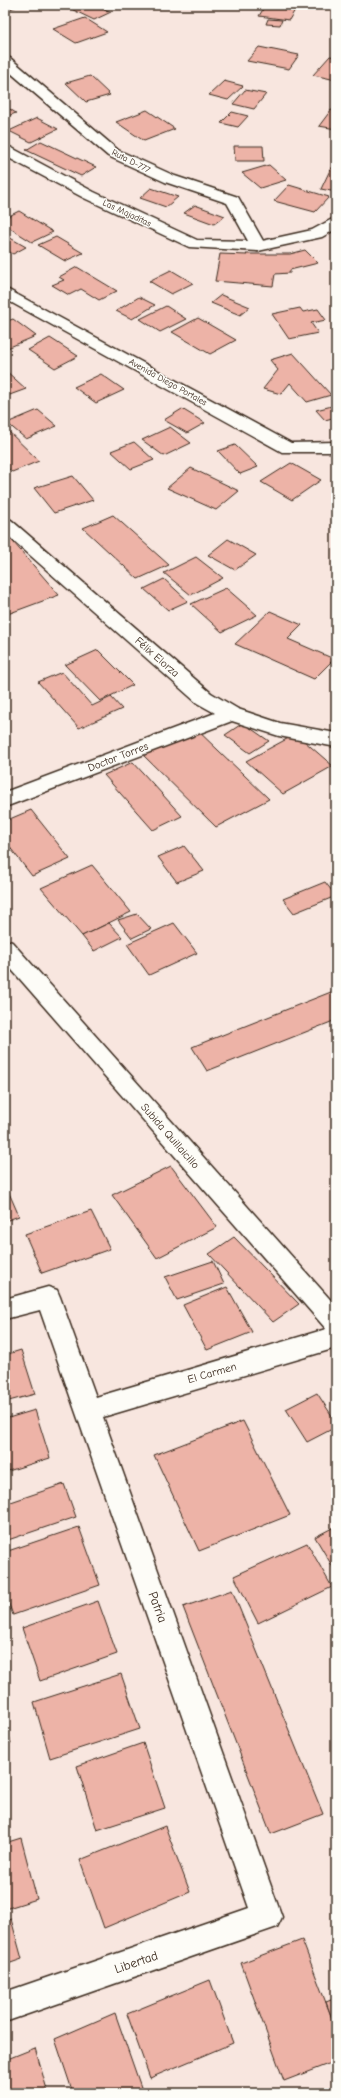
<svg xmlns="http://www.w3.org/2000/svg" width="341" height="2098" viewBox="0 0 341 2098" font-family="'Comic Neue',sans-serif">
<rect width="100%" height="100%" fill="#f8e6df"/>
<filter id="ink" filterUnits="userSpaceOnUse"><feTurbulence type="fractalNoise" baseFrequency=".025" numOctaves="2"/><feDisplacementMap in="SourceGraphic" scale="8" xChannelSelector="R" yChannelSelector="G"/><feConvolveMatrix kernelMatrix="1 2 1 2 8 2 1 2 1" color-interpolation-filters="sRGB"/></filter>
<g filter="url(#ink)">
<g fill="#edb3a7" stroke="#3b2a1e">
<polygon points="5,5 20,5 5,11"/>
<polygon points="71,5 95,5 111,12 94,20 67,7"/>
<polygon points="265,6 295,10 289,20 259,16"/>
<polygon points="85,18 107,32 76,43 53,29"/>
<polygon points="268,19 282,20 280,25 266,24"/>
<polygon points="259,47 299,55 289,69 247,61"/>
<polygon points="330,56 336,57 336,80 313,75"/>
<polygon points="90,76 110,95 86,102 66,83"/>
<polygon points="224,81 243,86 228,100 209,95"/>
<polygon points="245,90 266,94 254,109 233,104"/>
<polygon points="5,106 16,113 5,117"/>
<polygon points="147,110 175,129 144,141 116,122"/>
<polygon points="331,110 336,111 336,129 319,126"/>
<polygon points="232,112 248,116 238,127 221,123"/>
<polygon points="37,118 58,129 31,142 9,131"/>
<polygon points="41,141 96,167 81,176 26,150"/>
<polygon points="234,146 263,146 264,161 235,161"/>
<polygon points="269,165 286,180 260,188 242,173"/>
<polygon points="331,168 336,169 336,192 321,189"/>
<polygon points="289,185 329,197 315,212 274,201"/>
<polygon points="151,188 178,197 166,207 140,198"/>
<polygon points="195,205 225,216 214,224 184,213"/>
<polygon points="19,211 53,232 32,242 5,225 5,218"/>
<polygon points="5,235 26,247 13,254 5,249"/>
<polygon points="56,237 83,253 65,261 38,245"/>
<polygon points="305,250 318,263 290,270 290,273 275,274 273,286 215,281 220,254 247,255 246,254 290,254"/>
<polygon points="77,267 117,291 99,300 81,289 69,295 52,285 64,280 59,277"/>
<polygon points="171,270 193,283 171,294 149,281"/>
<polygon points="221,295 250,307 240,315 211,303"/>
<polygon points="139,297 155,305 132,319 116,311"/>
<polygon points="166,306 186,319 160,332 140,319"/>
<polygon points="300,308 303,312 318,309 326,320 311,323 318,333 289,339 272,314"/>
<polygon points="198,318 236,340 210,354 172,332"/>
<polygon points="13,319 36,336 5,349 5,322"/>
<polygon points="50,338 78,356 55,368 28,350"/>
<polygon points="293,353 331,395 307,402 290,383 281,394 263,389 278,370 270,360"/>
<polygon points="5,370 26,389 7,396 5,395"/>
<polygon points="101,374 124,390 96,403 74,387"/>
<polygon points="336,405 336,417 325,420 316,410"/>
<polygon points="182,409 205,423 187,433 164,420"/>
<polygon points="38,410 57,426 26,439 7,423"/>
<polygon points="170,427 191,443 164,456 142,440"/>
<polygon points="5,428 39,461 12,472 5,465"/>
<polygon points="134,442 154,460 131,469 111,451"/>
<polygon points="235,445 258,467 240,474 218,451"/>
<polygon points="291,463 321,480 292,500 261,482"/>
<polygon points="191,468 239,491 216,510 167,488"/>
<polygon points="73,476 93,500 54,513 34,488"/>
<polygon points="113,515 169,565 138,579 83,528"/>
<polygon points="8,536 59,595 5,615 5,537"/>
<polygon points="228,539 256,555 235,570 208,555"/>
<polygon points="196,557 223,578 191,595 164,573"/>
<polygon points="164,579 188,601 168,610 144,589"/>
<polygon points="226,588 257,615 222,632 191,604"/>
<polygon points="270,611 302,625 288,639 334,659 314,679 235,644"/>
<polygon points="98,650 133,685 100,701 65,665"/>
<polygon points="62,672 92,706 111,697 122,709 79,728 38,682"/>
<polygon points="243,723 269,741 250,753 225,735"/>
<polygon points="193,726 269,799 216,827 140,752"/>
<polygon points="296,734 333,766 283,794 246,761"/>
<polygon points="133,762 182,816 153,830 104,775"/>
<polygon points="31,810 70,859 32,876 5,841 5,821"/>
<polygon points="184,846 204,871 177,882 158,857"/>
<polygon points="92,865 131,912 82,936 41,888"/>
<polygon points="325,882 336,896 294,913 283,899"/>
<polygon points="137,914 151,929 132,938 118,920"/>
<polygon points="109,923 122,937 94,951 82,936"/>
<polygon points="174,923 197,953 149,975 127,944"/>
<polygon points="336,990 336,1020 207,1071 192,1047"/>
<polygon points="171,1166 217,1227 157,1258 112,1195"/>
<polygon points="9,1193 19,1216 5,1221 5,1194"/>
<polygon points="91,1211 110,1249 42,1273 25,1234"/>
<polygon points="234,1237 299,1304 273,1322 209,1254"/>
<polygon points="213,1261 224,1284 177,1300 165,1277"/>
<polygon points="227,1287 252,1332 207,1350 183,1305"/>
<polygon points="21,1350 35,1394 5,1402 5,1355"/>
<polygon points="317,1393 336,1422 336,1427 307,1442 286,1409"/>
<polygon points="35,1410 50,1458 5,1472 5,1419"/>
<polygon points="243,1421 290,1515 199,1551 154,1455"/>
<polygon points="64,1484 76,1517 5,1541 5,1504"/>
<polygon points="336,1526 336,1568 334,1569 315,1537"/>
<polygon points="79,1527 100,1585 13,1615 5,1594 5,1552"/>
<polygon points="307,1543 332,1587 258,1623 234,1576"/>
<polygon points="232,1590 323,1814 271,1834 183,1607"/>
<polygon points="98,1601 117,1654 40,1681 22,1628"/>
<polygon points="121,1674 140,1729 50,1758 34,1702"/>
<polygon points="5,1720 11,1743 5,1745"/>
<polygon points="143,1743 165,1808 97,1830 77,1766"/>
<polygon points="165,1826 190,1892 104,1928 80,1860"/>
<polygon points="21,1838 37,1899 5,1909 5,1843"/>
<polygon points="11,1919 22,1959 5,1965 5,1921"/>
<polygon points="302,1940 336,2029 336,2061 284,2081 241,1963"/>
<polygon points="210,1980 233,2043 150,2078 127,2014"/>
<polygon points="336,1998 336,2029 326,2002"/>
<polygon points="115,2013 143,2093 73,2093 55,2039"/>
<polygon points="35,2048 48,2093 5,2093 5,2060"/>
</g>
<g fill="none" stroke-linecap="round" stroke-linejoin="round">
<g stroke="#3b2a1e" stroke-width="3">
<g id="minor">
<polygon points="336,217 336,229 322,237 258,251 253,249 250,246 253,243 312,230"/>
<polygon points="5,288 291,443 336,442 336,452 282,452 5,299"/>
<polygon points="5,518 11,520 211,693 238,709 280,723 336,733 336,747 279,736 232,721 5,807 5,792 215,713 197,703 5,533"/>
<polygon points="48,1287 57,1290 60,1297 96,1397 336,1326 336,1348 103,1417 282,1917 277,1927 5,2022 5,1992 249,1908 40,1310 5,1319 5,1299"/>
</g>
</g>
<g stroke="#3b2a1e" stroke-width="3">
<g id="tertiary">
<polygon points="5,57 10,58 118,150 175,176 238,197 266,246 263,249 258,251 189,247 84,198 5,156 5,146 10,147 94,192 197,240 248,241 227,203 165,182 108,156 5,68"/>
<polygon points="5,940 12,942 336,1306 336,1334 327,1330 5,962"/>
</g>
</g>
<use href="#minor" fill="#fdfcf7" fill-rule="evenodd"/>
<use href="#tertiary" fill="#fdfcf7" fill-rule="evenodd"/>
</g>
</g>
<g text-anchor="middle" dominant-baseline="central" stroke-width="3" stroke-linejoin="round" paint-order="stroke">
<g font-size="9" fill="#3b2a1e" stroke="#fdfcf7">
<text transform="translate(131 161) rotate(27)">Ruta D-777</text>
<text transform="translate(127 213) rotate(25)">Las Majaditas</text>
<text transform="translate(168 382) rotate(29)">Avenida Diego Portales</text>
</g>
<g font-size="11" fill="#3b2a1e" stroke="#fdfcf7">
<text transform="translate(157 657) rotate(41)">Félix Elorza</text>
<text transform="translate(118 757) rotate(-21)">Doctor Torres</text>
<text transform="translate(170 1136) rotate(49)">Subida Quillaicillo</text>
<text transform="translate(212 1373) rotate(-16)">El Carmen</text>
</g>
<g font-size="13" fill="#3b2a1e" stroke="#fdfcf7">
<text transform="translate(158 1607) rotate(70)">Patria</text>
<text transform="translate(136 1962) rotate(-19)">Libertad</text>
</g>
</g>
<rect width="341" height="2098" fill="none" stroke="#fdfcf7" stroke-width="20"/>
<rect x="10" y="10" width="321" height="2078" fill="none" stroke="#3b2a1e" stroke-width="1.5" filter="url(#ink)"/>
</svg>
